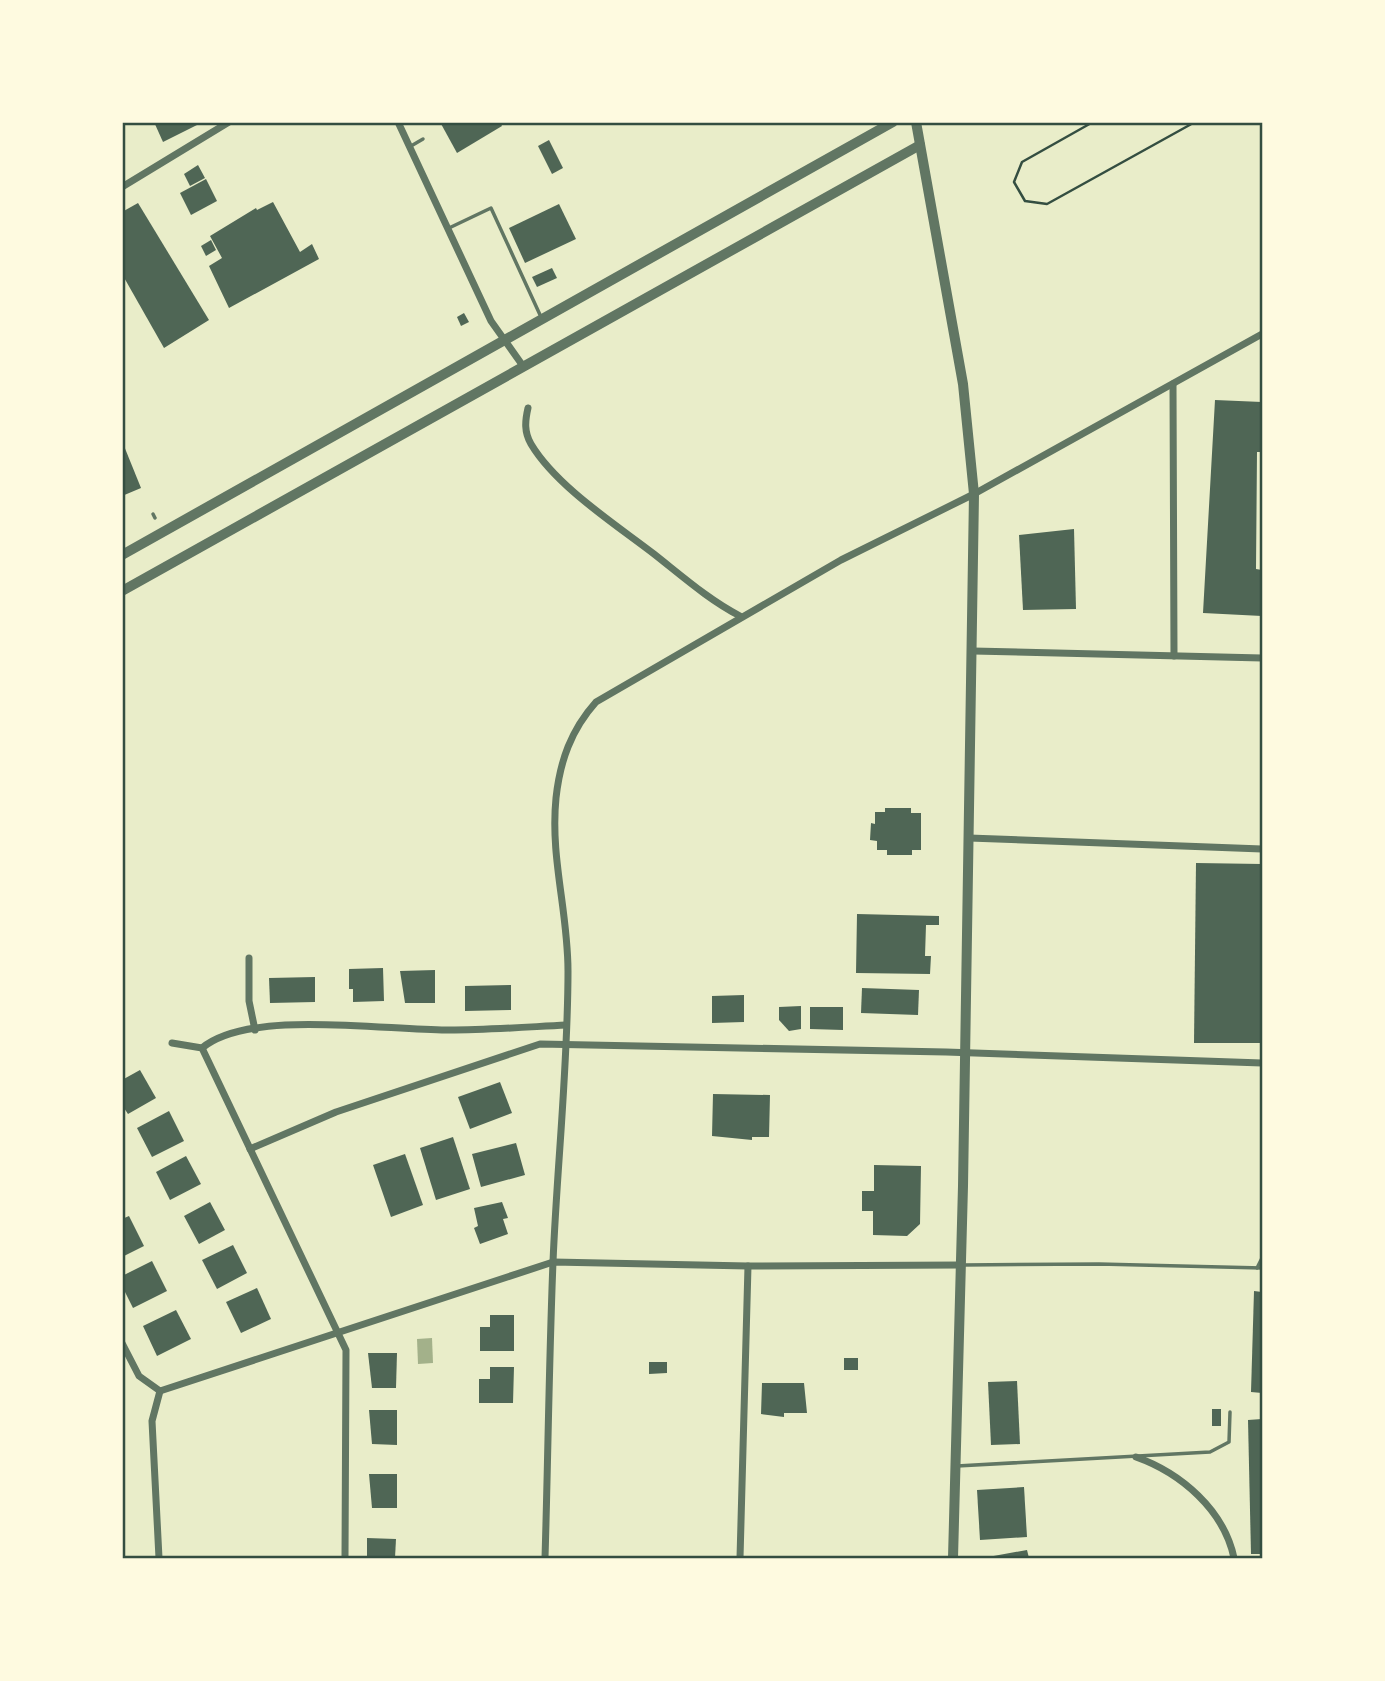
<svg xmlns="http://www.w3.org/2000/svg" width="1385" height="1681" viewBox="0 0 1385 1681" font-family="'Work Sans',sans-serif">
<rect width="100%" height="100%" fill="#e9edc9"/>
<polygon fill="#a3b18a" points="432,1338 433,1363 418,1364 417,1339"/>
<g fill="#4f6655">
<polygon points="154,122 203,122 163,142"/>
<polygon points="440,122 500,122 502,126 457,153"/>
<polygon points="549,140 563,168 552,174 538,146"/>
<polygon points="198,165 205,178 190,186 184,174"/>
<polygon points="206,179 217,201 191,215 180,193"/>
<polygon points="273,202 300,252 312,244 319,259 229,308 209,266 222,258 210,236 256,208 257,210"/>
<polygon points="138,203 209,320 164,348 122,274 122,212"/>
<polygon points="559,204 576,239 525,263 509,228"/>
<polygon points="211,240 216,250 206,256 201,246"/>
<polygon points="552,268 557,278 537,287 532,277"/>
<polygon points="464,313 469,322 461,326 457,317"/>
<polygon points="1215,400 1262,402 1262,452 1257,452 1256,569 1262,570 1262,616 1203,613"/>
<polygon points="122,441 141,488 122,496"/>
<polygon points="1074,529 1076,609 1023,610 1019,535"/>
<polygon points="885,808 911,808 911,813 921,813 921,850 912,850 912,855 887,855 887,850 877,850 877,841 870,840 871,823 875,824 875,812 885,812"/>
<polygon points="1196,863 1262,864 1261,1043 1194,1043"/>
<polygon points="857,914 939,916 939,925 926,925 925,956 931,956 930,974 856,973"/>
<polygon points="383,968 384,1001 353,1002 353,989 349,989 349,969"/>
<polygon points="435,970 435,1003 405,1003 400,971"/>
<polygon points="315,977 315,1002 270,1003 269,978"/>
<polygon points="511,985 511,1010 465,1011 465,986"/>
<polygon points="862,988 919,990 918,1015 861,1013"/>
<polygon points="744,995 744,1022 712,1023 712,996"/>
<polygon points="801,1006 801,1029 789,1031 779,1020 779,1007"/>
<polygon points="810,1007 843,1007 843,1030 810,1029"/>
<polygon points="140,1070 156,1098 128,1114 122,1105 122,1080"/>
<polygon points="500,1082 512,1113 470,1129 458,1097"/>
<polygon points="713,1094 770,1095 769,1137 752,1137 752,1140 712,1136"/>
<polygon points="169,1111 184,1141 152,1157 137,1128"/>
<polygon points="453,1137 470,1189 436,1200 420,1148"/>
<polygon points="516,1143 525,1175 481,1187 472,1154"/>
<polygon points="405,1154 423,1205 391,1217 373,1165"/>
<polygon points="186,1156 201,1184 170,1200 156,1172"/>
<polygon points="874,1165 921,1166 920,1224 907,1236 873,1235 873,1211 862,1211 862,1191 874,1191"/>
<polygon points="210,1202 225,1230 199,1244 184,1216"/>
<polygon points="502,1202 508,1218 503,1219 508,1234 480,1244 474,1228 478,1226 474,1208"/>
<polygon points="129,1216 144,1246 122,1257 122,1219"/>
<polygon points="233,1245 247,1273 217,1289 202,1260"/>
<polygon points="152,1261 167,1291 133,1308 122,1286 122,1276"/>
<polygon points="257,1288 271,1319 241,1333 226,1302"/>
<polygon points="1254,1291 1262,1292 1262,1393 1251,1392"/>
<polygon points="176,1310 191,1339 157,1356 143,1326"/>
<polygon points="490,1315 514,1315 514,1351 480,1351 480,1327 490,1327"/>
<polygon points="368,1353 397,1353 396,1388 372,1388"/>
<rect x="844" y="1358" width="14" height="12"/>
<polygon points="649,1362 667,1362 667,1373 649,1374"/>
<polygon points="490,1367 514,1367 513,1403 479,1403 479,1379 490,1379"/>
<polygon points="1017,1381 1020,1444 991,1445 988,1382"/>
<polygon points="762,1383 804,1383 807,1413 784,1413 784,1417 761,1414"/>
<rect x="1212" y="1409" width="9" height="17"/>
<polygon points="369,1410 397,1410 397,1445 372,1444"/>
<polygon points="1262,1419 1262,1554 1251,1554 1248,1420"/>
<polygon points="369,1474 397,1474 397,1508 372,1508"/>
<polygon points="1024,1487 1027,1537 980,1540 977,1490"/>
<polygon points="367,1538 396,1539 395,1558 367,1558"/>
<polygon points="1027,1550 1029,1558 988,1558 988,1557"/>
</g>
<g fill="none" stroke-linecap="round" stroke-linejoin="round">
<polyline stroke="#344e41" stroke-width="2.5" points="1093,122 1022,162 1014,182 1025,201 1047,204 1195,122"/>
<g stroke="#617663" stroke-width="3.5">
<polyline points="411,146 423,139"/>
<polyline points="449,228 491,208 541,317"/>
<polyline points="153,514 155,518"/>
<polyline points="963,1265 1099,1264 1262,1268"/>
<polyline points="1257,1268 1262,1258"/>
<polyline points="957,1466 1210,1452 1229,1442 1230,1412"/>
</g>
<g stroke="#617663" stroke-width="7">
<polyline points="398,122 491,321 523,366"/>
<polyline points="122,187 229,122"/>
<polyline points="1173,384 1174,656"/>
<path d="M528,408c-3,13 -4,24 3,36 25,42 84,80 123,110 28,22 55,46 86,62"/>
<polyline points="973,651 1262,658"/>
<polyline points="969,838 1262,849"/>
<polyline points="249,958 249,1001 255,1030"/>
<polyline points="172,1043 202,1048 346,1350 345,1558"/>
<path d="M202,1048c48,-40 186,-17 247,-18 39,0 78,-3 117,-5"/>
<polyline points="250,1149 336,1112 540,1044 946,1052 1262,1063"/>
<polyline points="122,1343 139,1376 160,1391 553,1262 748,1266 961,1265"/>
<path d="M1136,1457c45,16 88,53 98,101"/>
<polyline points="159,1558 152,1421 160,1391"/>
<path d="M545,1558c3,-98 4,-197 8,-296 4,-97 15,-194 15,-291 0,-60 -18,-113 -12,-173 4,-37 15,-68 40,-96l245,-142 133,-66 288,-160"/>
<polyline points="740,1558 748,1266"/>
</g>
<g stroke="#617663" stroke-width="10">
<polyline points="916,122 963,384 974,494 963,1186 953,1558"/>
<polyline points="122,555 893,122"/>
<polyline points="122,591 920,145"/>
</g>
</g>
<rect width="1385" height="1681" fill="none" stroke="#fefae0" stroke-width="248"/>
<rect x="124" y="124" width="1137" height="1433" fill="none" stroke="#344e41" stroke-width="2.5"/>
</svg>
